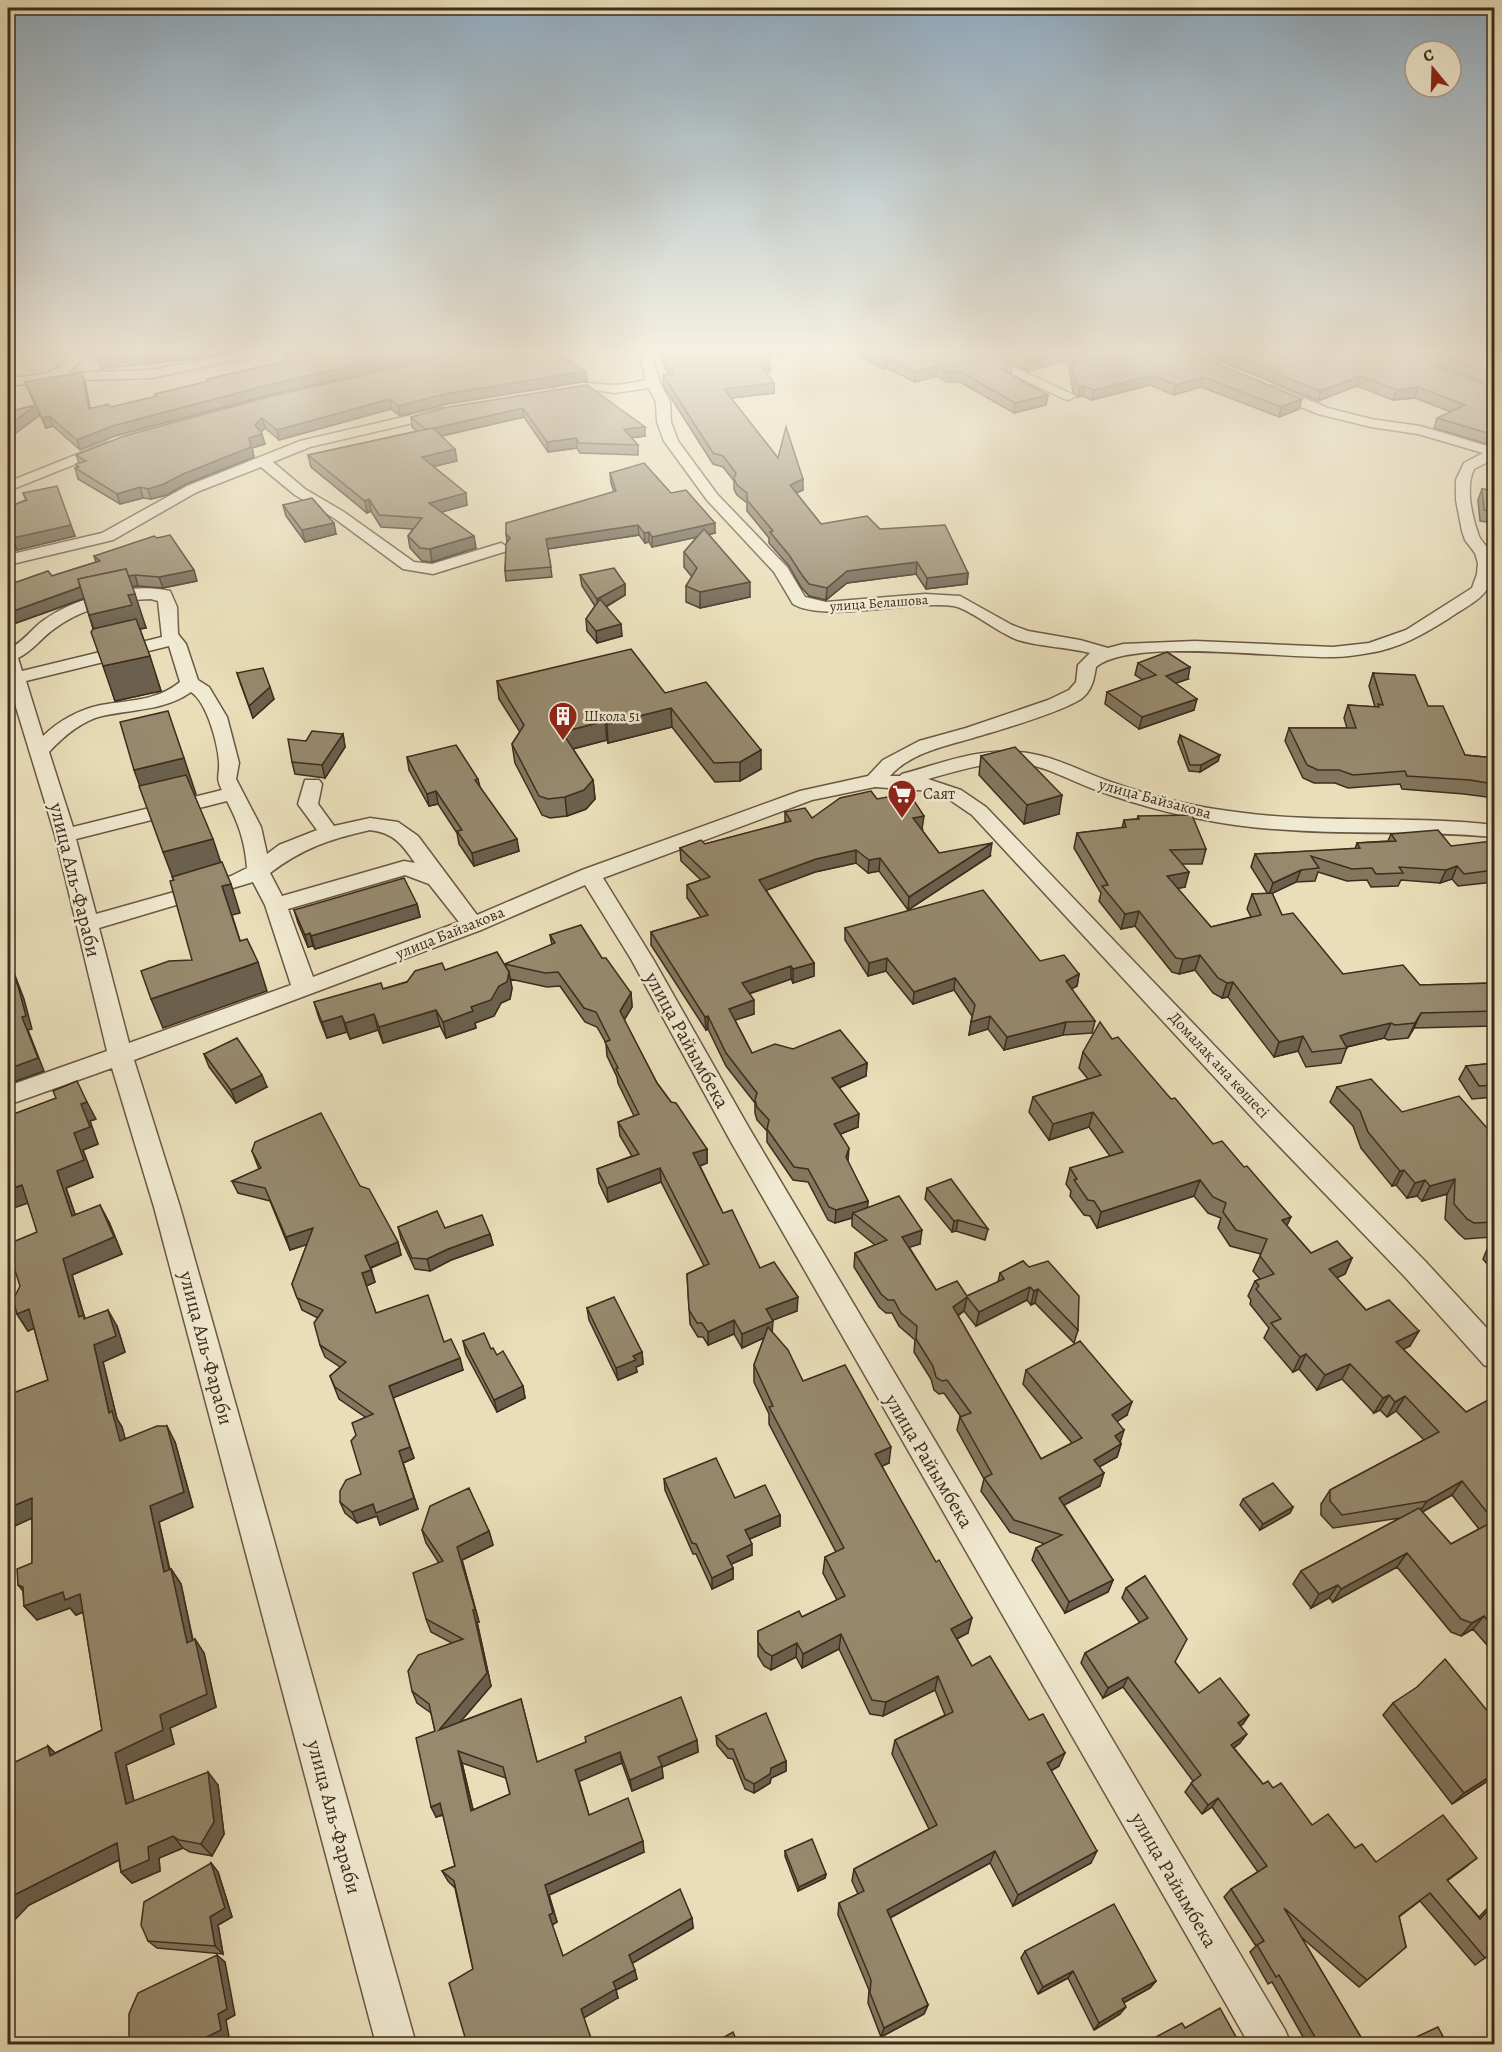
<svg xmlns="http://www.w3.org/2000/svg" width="1502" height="2052" viewBox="0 0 1502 2052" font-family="Alegreya,serif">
<rect width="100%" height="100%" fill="#e9deb9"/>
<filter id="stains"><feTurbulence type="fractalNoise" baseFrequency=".00333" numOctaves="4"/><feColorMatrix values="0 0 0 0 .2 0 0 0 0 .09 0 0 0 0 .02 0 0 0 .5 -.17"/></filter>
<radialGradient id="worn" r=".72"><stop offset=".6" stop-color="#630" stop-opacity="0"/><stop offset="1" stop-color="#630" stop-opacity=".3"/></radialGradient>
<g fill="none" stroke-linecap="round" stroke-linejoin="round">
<g stroke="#695844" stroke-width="3">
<g id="street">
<path d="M73,351h12l-6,12 -11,10 84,-3 92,-19h24l-6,4 -110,23 -97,3 -47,5v-8c27,-3 49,0 65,-27z"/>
<path d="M639,351h12l9,32 10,19 1,20 7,19 39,53 70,73 18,30 21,5 99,-8 35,2 52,29 16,6 52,9 28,8 15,-4 72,-3 138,6 36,-4 37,-13 66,-42 5,-14 1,-11 -3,-10 -10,-13 -3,-9 -6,-31v-20l8,-17 19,-10 -65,-19 -47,-7 -53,-13 -53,-22 -2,-3 2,-3h10l53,22 43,11 49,7 74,22v11l-20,10c-9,18 -2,48 5,67 2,5 7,9 10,14 8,12 6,28 -2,39 -8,13 -27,21 -39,30 -24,15 -50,30 -79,34 -11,2 -24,4 -36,4 -51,2 -201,-20 -237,10 -2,12 -4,24 -15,32 -22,14 -81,31 -108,39 -28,8 -63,15 -83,38h10l2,-2c37,-10 77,-26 116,-22 32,2 60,18 90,29 42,15 84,26 128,31 85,12 173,3 258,13v12c-86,-8 -173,0 -259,-12 -47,-7 -92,-18 -136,-34 -27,-9 -53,-26 -82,-28 -30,-2 -60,8 -89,16l33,11 25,17 290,303 149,151 69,75v33l-10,-4 -79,-88 -147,-153 -286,-309 -25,-17 -16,-7 -56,-4 -63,13 -209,78 50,81 96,169 536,902 6,14h-42l-518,-902 -100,-183 -46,-74 -104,45 -347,130 46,147 236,837h-40l-222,-837 -42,-139 -104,37v-19l99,-35 -52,-216 -47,-154v-32c15,-6 23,-20 36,-29 33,-23 87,-38 126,-29l7,16 1,27 8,10 12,36 11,7 18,30 12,46 -3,16 25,48 6,27 12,-9 38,-15 -19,-26 7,-24h14l3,4 -4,20 16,22 36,-8 28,4 20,14 59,79 105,-45 218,-79 68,-15 15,-16 36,-19 47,-13 82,-28 21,-10 7,-8 2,-17 12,-12c-23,-6 -49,-6 -72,-13 -20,-7 -51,-33 -65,-34 -42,-6 -128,17 -160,-2l-19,-32 -67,-72 -43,-59 -7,-19 -1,-20 -7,-14 -35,5 -19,-3 -36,4 -7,-4c11,-11 46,-6 60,-5 11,0 23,-3 34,-5zM151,599l7,2 4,36 -140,34 -4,-13c15,-7 23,-20 36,-29 28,-21 64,-29 97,-30zM169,646l11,36c-23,19 -51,18 -79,23 -23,5 -41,15 -58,31l-17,-55zM191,692c16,10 27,52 28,70 1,14 -4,14 3,28l-149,37 -24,-75c14,-15 32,-31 53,-36 31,-7 62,-5 89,-24zM227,801c12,23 18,41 20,67l-16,8 -135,38 -20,-75zM370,830c24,3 32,14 45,33l-11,-2 -122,35 -12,-23c33,-25 60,-34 100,-43zM405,875l24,9 30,38 -146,55 -25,-68zM253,882l12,23 26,80 -162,58 -30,-115z"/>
<polygon points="964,351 980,351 1076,396 1069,400 1064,399"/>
<polygon points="442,408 447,409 449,412 447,415 310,447 273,462 305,489 344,512 414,562 432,564 501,543 509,548 507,551 433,574 403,569 334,518 295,495 261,467 197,492 113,540 8,565 8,555 102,533 187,486 300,441"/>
<polygon points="108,442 115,446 113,449 8,491 8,482"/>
</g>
</g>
<use href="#street" fill="#f1ead2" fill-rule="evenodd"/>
</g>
<g fill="#82765f" stroke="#3e2c1d" stroke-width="1.5" fill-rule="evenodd">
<polygon points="269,351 458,351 266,396 115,436 80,450 53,426 46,428 40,415 8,439 8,412 35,405 25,382 85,382 90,408 111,407 156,397 155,394 207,382 207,379 285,361 283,351 269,352"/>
<polygon points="469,351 586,371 587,381 447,404 400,416 391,409 279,440 265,428 261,432 265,444 252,448 254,457 186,484 167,495 151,499 143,498 120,504 78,479 75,468 77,468 76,464 79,463 76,455"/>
<polygon points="660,351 980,351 1012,366 1011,375 1048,395 1046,405 1014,413 960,382 947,382 937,376 915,382 887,368 883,369 851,351 769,356 770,372 766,373 774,383 774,393 731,398 803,490 796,493 821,524 880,529 968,573 967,584 926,589 916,574 847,583 826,600 809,596 801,587 789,566 769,543 769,538 747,511 747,503 737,495 734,489 734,481 723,467 713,464 663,385 663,375 669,374 664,366"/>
<polygon points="985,351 1187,351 1299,409 1279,417 1201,387 1174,395 1150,385 1092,400 1083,396 1078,397 1073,392 1068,360 1028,371"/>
<polygon points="1196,351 1395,351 1494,388 1494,446 1434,428 1437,418 1451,412 1415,398 1393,400 1357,386 1318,401"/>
<polygon points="1403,351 1494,351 1494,386"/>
<polygon points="587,385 645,436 631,438 638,445 638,455 580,453 577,448 548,452 524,417 442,436 457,461 433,466 467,505 441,512 476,548 432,562 422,561 410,548 408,536 413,529 381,527 371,511 367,513 311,467 308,455 417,431 412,427 411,417"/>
<polygon points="610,473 671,493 715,533 708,535 750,597 700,608 686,602 686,586 692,577 684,567 684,552 697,537 652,547 649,542 645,543 639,535 548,549 552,577 506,581 505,571 507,542 506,534 614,492 611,483"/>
<polygon points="1482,489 1494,491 1494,523 1480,521 1478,500"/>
<polygon points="23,493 75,536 17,550 8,542 8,507 26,500"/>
<polygon points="283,505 336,534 305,542 286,516"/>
<polygon points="94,556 197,581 163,588 138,586 132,587 146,628 140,629 161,691 115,701 84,599 8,626 8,585 52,576 96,562"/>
<polygon points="580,575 625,584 625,595 606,607 622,636 597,643 587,631 586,619 595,606 582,586"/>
<polygon points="1138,663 1188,679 1175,683 1194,710 1139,729 1105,704 1107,692 1143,680 1135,675"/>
<polygon points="237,673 274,699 253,718 241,685"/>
<polygon points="1373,673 1428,706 1465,755 1494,758 1494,798 1464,794 1402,789 1400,784 1348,788 1335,783 1314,783 1303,778 1285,741 1289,728 1347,728 1344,718 1348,705 1375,707 1369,686"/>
<polygon points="497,681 665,693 761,769 740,781 715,782 672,727 608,743 607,740 573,749 593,780 595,799 586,809 567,816 550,818 542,815 515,763 512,744 520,732 499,699"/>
<polygon points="343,734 345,747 325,778 295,774 292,762 306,741"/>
<polygon points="1180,735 1218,761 1200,772 1189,771 1178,742"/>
<polygon points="981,756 1059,814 1024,824 979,775"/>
<polygon points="407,757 478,779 480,787 519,851 474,866 459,844 457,833 438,804 429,806 409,770"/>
<polygon points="877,799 922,829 921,829 939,853 990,856 908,910 879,871 868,873 856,863 815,872 766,890 814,963 814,976 793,983 791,979 749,994 754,1014 735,1020 752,1053 793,1049 867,1063 866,1076 839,1088 858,1127 840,1134 848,1162 868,1201 867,1208 920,1244 909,1247 936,1290 967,1296 998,1282 1000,1273 1023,1261 1078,1330 1074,1343 1035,1303 1031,1305 1027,1300 976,1326 964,1311 958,1316 1041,1459 1072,1443 1023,1384 1026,1370 1127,1415 1117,1421 1120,1443 1121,1444 1117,1457 1099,1467 1100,1486 1064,1505 1113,1580 1108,1592 1065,1613 1032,1560 1036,1548 1045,1544 1010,1532 981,1491 984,1479 957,1430 960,1417 961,1417 944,1393 939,1394 934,1390 931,1379 914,1352 915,1340 899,1326 892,1313 886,1313 879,1307 854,1267 855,1253 875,1245 852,1226 852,1218 835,1223 828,1220 808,1182 793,1180 767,1142 767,1131 757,1120 755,1113 755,1103 726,1066 708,1029 706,1030 651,945 651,932 701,917 687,898 687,885 701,880 681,861 680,848 705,844 785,823 785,812 812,818"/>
<polygon points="1138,816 1206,849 1202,864 1182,864 1185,887 1177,888 1211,927 1251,917 1247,909 1252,894 1268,894 1251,867 1255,854 1355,849 1357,843 1388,841 1391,834 1451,846 1494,844 1494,882 1458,886 1452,879 1440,883 1401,880 1398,886 1371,887 1367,880 1347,881 1318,872 1315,881 1296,882 1272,893 1282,915 1343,974 1420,985 1494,983 1494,1026 1414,1028 1408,1038 1388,1040 1384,1038 1347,1047 1341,1063 1306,1067 1298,1051 1274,1057 1228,997 1222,998 1213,993 1195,970 1179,974 1172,972 1135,926 1121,929 1099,901 1101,893 1074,848 1077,833 1122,828 1124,820 1137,819"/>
<polygon points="417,904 420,917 315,949 313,946 308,947 298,923 294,910"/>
<polygon points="845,928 1040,961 1079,974 1077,986 1071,989 1095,1021 1092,1033 1063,1035 1004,1050 988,1029 969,1035 972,1016 954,990 913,1004 886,971 868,976 845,940"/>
<polygon points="550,935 602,958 631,993 632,1007 624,1020 643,1056 657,1083 671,1102 707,1149 707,1163 700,1166 723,1213 760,1268 797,1311 772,1320 772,1332 803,1381 889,1463 882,1466 968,1633 957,1639 972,1666 1029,1720 1059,1766 1051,1771 1091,1863 1013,1906 990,1863 890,1918 928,2005 924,2014 881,2037 868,2003 869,1990 838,1915 839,1903 858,1894 852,1881 854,1869 929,1829 892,1754 895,1740 945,1715 935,1690 883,1716 870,1714 839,1649 802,1668 796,1657 771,1670 764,1666 758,1656 758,1631 802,1617 837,1600 823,1573 825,1557 836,1552 769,1424 769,1414 754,1382 754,1365 764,1338 742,1348 734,1334 708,1345 703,1337 698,1337 690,1324 687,1274 704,1266 661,1182 608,1202 599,1183 597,1169 632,1156 620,1136 618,1122 634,1116 618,1083 617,1077 607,1056 606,1043 597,1027 585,1022 560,986 547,987 510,979 512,988 510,999 501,1003 494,1016 475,1023 476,1028 446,1038 440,1026 383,1043 378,1030 350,1039 347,1032 327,1038 319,1018 314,1002 383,989 445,970 506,966 505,964 552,945"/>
<path d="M1112,1039l59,60 42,45 98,109 41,5 -7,16 -9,4 30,32 44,36 -7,3 63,63 28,-8v249l-21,-24 -12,7 -10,-4 -54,-65 -64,35 -4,-4 -18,10 -18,-24 8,-13 99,-53 -67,10 -12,-13v-11l9,-14 94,-50 -28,-29 -9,6 -7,-7 -6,3 -32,-34 -25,11 -18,-21 -6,3 -29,-34 5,-10 -19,-24 1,-4 -3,-4 7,-15 5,-2 -7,-8 8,-17 -31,-8 -12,-18 3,-10 -13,-5 -14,-17 -97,32 -7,-12 -6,-1 -14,-19 1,-5 -5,-7 4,-16 40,-12 -21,-29 -40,13 -20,-28 4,-15 55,-18 -9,-11 4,-16zM1452,1495l27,34 -28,15 -29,-32z"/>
<polygon points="204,1054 267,1087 236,1103 209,1067"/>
<polygon points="1494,1063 1494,1097 1472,1099 1459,1079 1466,1066"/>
<polygon points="1337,1087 1402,1112 1494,1136 1494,1272 1483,1259 1492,1237 1465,1239 1459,1234 1445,1219 1447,1194 1422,1201 1417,1196 1407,1198 1396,1185 1392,1186 1361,1148 1353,1126 1330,1102"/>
<polygon points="9,1111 11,1115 96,1119 90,1121 98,1144 83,1150 93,1177 66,1188 75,1214 109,1222 122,1254 72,1275 85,1319 117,1326 125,1352 103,1362 117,1419 122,1427 125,1439 175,1442 193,1507 159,1522 170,1570 171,1569 181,1584 193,1640 204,1653 216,1707 170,1728 174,1744 126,1765 134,1801 218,1785 224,1834 212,1856 190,1852 183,1848 159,1858 160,1871 132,1883 121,1872 119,1860 29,1905 48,1746 55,1753 102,1730 83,1612 76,1615 70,1608 37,1620 24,1606 23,1591 18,1585 32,1563 32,1518 8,1529 8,1395 48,1380 34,1328 28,1331 17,1314 20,1286 37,1232"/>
<polygon points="252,1151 360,1186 398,1242 401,1255 371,1268 375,1282 366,1286 376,1313 444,1342 463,1370 393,1397 414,1458 403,1463 418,1509 380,1525 377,1516 357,1523 345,1513 340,1502 361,1474 356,1435 365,1417 339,1399 330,1376 340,1367 325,1357 320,1345 318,1318 302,1310 292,1284 307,1244 290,1250 270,1201 238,1193 232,1181 259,1169"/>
<polygon points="927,1188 988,1229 985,1240 956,1231 952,1232 925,1199"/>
<polygon points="398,1227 490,1234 493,1245 451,1260 430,1271 415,1269 401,1239"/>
<polygon points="587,1308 642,1352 643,1364 636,1367 637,1372 618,1380 589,1320"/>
<polygon points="463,1341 497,1355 523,1386 525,1398 497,1412 466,1354"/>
<polygon points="664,1479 735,1498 780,1515 780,1526 749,1539 752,1555 731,1564 733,1568 733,1579 712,1589 696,1554 693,1554 665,1490"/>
<polygon points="1243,1499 1293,1507 1290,1513 1260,1530 1240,1505"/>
<path d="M422,1530l67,1 4,14 -31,15 17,62h-2l14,64 -31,36 61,-23 16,63 160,-22 1,12 -36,15 1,11 -31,13 -10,-28 -43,18 10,34 55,37 -95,43 8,27 -5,3 11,31 129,-38 1,10 -61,35 5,16 -21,11 2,8 -145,-29 -18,-81 -7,-7 -6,-10 13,-5 -12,-51 -7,2 -1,-86 -4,-18 -14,-10 -5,-12 40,-48 -21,-11 -5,-13 13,-56 -13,-20zM462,1763l44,15 4,16 -37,16z"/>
<polygon points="1145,1576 1175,1662 1199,1693 1249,1715 1243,1724 1240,1726 1240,1743 1234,1748 1263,1784 1273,1788 1312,1825 1355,1848 1376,1862 1467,1866 1447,1881 1479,1917 1494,1901 1494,1949 1485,1958 1475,1965 1420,1901 1399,1917 1406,1947 1359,1987 1301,1937 1365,2044 1307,2044 1272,1982 1268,1984 1250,1952 1256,1946 1224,1897 1231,1889 1258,1872 1212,1807 1202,1814 1185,1792 1193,1781 1123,1687 1103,1698 1081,1663 1085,1653 1140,1623 1122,1598 1126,1588"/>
<polygon points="1393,1703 1494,1777 1452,1804 1383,1715"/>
<polygon points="716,1736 786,1761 786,1771 771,1778 770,1783 754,1793 745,1789 733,1759 728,1758 717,1745"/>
<polygon points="785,1851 826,1874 825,1878 798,1891 785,1856"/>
<polygon points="211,1863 218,1872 232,1917 218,1925 223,1954 157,1948 148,1941"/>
<polygon points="1025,1951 1156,1981 1150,1988 1123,2003 1120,2014 1094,2030 1068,1978 1038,1994 1021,1958"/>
</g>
<g fill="#6a604d" stroke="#3e2c1d" stroke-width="1.5">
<rect x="8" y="351" width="2" height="16"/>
<polygon points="180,351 233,351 192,359 100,369 97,359"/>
<polygon points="269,351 284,351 269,352"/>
<polygon points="416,351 458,351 266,396 115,436 80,450 77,440 112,426 264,386"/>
<polygon points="1070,351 1068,360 1028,371 1030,361"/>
<polygon points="888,358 887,368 883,369 883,359"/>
<polygon points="770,363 770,372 759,373 759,364"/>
<polygon points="938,366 937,376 915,382 915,372"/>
<polygon points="1012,366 1011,376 1001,369"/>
<polygon points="586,371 587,381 447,404 400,416 398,406 445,394"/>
<polygon points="82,373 85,382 92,419 89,409"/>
<polygon points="1152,375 1150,385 1092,400 1094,390"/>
<polygon points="1360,376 1357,386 1318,401 1320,391"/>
<polygon points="1203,377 1201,387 1174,395 1176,385"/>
<polygon points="774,383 774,393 724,399 724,389"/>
<polygon points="1084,386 1083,396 1078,397 1080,387"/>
<polygon points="1418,387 1415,398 1393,400 1397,390"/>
<polygon points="1048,395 1046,405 1014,413 1015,403"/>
<polygon points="390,399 391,409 279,440 277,430"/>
<polygon points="1302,399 1299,409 1279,417 1281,407"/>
<polygon points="36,405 40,415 8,439 8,426"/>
<polygon points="523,408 524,417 427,439 426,430"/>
<polygon points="49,416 53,426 46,428 42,418"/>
<polygon points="262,418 265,428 258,435 255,425"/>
<polygon points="645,427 645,436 625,438 624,429"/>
<polygon points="262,434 265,444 252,448 254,457 186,484 167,495 151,499 148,489 249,438"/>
<polygon points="576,438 577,448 548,452 547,442"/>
<polygon points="455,449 457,461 424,469 422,457"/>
<polygon points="803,479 803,490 789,496 790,485"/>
<polygon points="140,487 143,498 120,504 117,494"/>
<polygon points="466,493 467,505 431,515 429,503"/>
<polygon points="369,499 371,511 367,513 365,501"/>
<polygon points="334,523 336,534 305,542 302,530"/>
<polygon points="715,523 715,533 652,547 652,537"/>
<polygon points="71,525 75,536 17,550 13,538"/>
<polygon points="638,525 639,535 547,549 546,539"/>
<polygon points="649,532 649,542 645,543 644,533"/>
<polygon points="474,536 476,548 432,562 430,549"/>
<polygon points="917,562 916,574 847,583 826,600 827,588 847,571"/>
<polygon points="194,570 197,581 163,588 159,577"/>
<polygon points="968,573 967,584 926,589 927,578"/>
<polygon points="135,575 138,586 104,591 8,626 8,613 101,580"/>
<polygon points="750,582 750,597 700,608 700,592"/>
<polygon points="625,584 625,595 598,611 597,599"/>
<polygon points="135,594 146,628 140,629 101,650 89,615 128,595"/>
<polygon points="621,624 622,636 597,643 596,631"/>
<polygon points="150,656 161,691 115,701 103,666"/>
<polygon points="1190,667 1188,679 1163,688 1166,676"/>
<polygon points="270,687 274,699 253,718 249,706"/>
<polygon points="1197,699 1194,710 1139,729 1142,717"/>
<polygon points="671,708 672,727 608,743 607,724"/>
<polygon points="605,721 607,740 564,751 562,732"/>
<polygon points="343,734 345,747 325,778 322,765"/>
<polygon points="761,750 761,769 740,781 740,762"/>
<polygon points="1220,755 1218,761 1200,772 1201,765"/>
<polygon points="184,758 196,794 147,806 134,770"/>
<polygon points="593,780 595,799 586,809 567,816 565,797"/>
<polygon points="436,791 438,804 429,806 427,794"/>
<polygon points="1062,795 1059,814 1024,824 1027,805"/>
<polygon points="924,816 922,829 912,831 913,818"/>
<polygon points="213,839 225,875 177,889 163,852"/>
<polygon points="517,839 519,851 474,866 472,853"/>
<polygon points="992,843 990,856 908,910 909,897"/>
<polygon points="856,850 856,863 815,872 759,893 759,880 816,859"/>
<polygon points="880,858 879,871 868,873 869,860"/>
<polygon points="1457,866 1452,879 1440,883 1446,870"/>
<polygon points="1301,870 1296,882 1269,895 1273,883"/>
<polygon points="1189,872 1185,887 1163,891 1167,876"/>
<polygon points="231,884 240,913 232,915 248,966 258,962 267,991 163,1028 151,999 248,966 222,886"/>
<polygon points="417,904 420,917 315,949 311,936"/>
<polygon points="1139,911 1135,926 1121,929 1125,914"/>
<polygon points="310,933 313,946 308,947 305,935"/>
<polygon points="1200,955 1195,970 1179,974 1183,959"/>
<polygon points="8,957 24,999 32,1029 28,1030 44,1071 8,1084 8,1069 22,1017"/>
<polygon points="887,958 886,971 868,976 869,963"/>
<polygon points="814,963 814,976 793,983 793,969"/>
<polygon points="791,966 791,979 742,996 742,983"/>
<polygon points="509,972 512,988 510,999 501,1003 494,1016 475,1023 476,1028 446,1038 443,1022 471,1007 499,986"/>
<polygon points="1079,974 1077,986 1063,994 1066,981"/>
<polygon points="955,978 954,990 913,1004 914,992"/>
<polygon points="1233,982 1228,997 1222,998 1227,983"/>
<polygon points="631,993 632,1007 621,1025 620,1011"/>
<polygon points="754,1000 754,1014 729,1022 729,1009"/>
<polygon points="436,1010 440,1026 383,1043 379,1027"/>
<polygon points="1421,1013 1414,1028 1408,1038 1415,1023"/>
<polygon points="374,1014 378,1030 350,1039 345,1023"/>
<polygon points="342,1016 347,1032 327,1038 322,1022"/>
<polygon points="708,1016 708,1029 706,1030 705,1017"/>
<polygon points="990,1016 988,1029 969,1035 971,1022"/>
<polygon points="1066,1022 1063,1035 1004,1050 1007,1037"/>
<polygon points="1391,1023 1384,1038 1342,1048 1340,1036 1348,1033"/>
<polygon points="1303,1036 1298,1051 1274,1057 1279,1042"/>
<polygon points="867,1063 866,1076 831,1091 832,1078"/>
<polygon points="262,1075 267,1087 236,1103 231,1090"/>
<polygon points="87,1102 96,1119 90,1121 98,1144 83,1150 93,1177 66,1188 81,1232 72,1216 57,1171 74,1133 81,1104"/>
<polygon points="1093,1112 1089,1127 1049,1140 1053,1124"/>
<polygon points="859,1114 858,1127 833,1137 834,1124"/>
<polygon points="849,1148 848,1161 845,1170 846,1157"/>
<polygon points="707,1149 707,1163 694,1168 693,1153"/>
<polygon points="660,1168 661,1182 608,1202 607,1188"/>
<polygon points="1404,1170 1396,1185 1392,1186 1400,1171"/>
<polygon points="1455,1179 1447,1194 1422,1201 1430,1186"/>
<polygon points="1200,1180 1194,1196 1097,1228 1101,1212"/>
<polygon points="1425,1180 1417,1196 1407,1198 1415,1183"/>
<polygon points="22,1185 31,1202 8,1210 8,1190"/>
<polygon points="868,1201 867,1214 853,1213 852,1218 835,1223 836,1210"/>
<polygon points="100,1205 109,1222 122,1254 72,1275 84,1316 93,1332 79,1317 63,1259"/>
<polygon points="1291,1217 1284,1232 1282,1220"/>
<polygon points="958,1220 956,1231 952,1232 954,1221"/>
<polygon points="313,1228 318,1241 290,1250 286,1237"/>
<polygon points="922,1230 920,1244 901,1250 902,1237"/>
<polygon points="490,1234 493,1245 451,1260 430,1271 427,1259 448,1249"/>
<polygon points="398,1242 401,1255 369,1268 365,1256"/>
<polygon points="1352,1258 1345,1274 1322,1285 1329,1269"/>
<polygon points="371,1270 375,1282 366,1286 362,1273"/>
<polygon points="1030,1287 1027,1300 976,1326 979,1312"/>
<polygon points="1038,1289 1035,1303 1031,1305 1034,1291"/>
<polygon points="798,1297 797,1311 766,1323 766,1309"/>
<polygon points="967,1297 964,1311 950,1320 953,1307"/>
<polygon points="29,1309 39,1326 28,1331 17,1314"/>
<polygon points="108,1310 117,1326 125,1352 103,1362 117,1419 122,1427 130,1457 120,1441 109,1413 94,1345"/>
<polygon points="734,1320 734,1334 708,1345 708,1332"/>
<polygon points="773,1321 772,1334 742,1348 742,1334"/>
<polygon points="1419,1331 1410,1346 1388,1357 1396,1342"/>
<polygon points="642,1352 643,1364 636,1367 637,1372 618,1380 616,1368 633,1356"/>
<polygon points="1306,1354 1299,1369 1293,1372 1300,1357"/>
<polygon points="460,1358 463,1370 393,1398 389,1386"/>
<polygon points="1350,1364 1342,1379 1317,1390 1325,1375"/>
<polygon points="523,1386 525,1398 497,1412 494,1400"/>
<polygon points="1389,1395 1380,1410 1374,1413 1383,1398"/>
<polygon points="1405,1396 1396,1411 1387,1417 1395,1402"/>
<polygon points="1132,1402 1127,1415 1107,1428 1112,1415"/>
<polygon points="167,1426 175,1442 193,1507 159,1522 173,1587 164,1572 150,1506"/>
<polygon points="1124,1430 1120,1443 1115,1436"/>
<polygon points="1121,1444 1117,1457 1090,1472 1094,1460"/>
<polygon points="410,1447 414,1458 403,1463 418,1509 380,1525 377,1516 357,1523 352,1512 373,1504 399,1451"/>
<polygon points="891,1447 889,1463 873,1470 875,1454"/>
<polygon points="1104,1473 1100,1486 1055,1510 1059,1498"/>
<polygon points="1462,1481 1452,1495 1417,1515 1427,1501"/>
<polygon points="32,1498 43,1513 8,1529 8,1508"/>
<polygon points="1293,1507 1290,1513 1260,1530 1263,1524"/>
<polygon points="780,1515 780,1526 745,1541 745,1530"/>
<polygon points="489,1531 493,1545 462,1560 479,1622 477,1622 491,1686 444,1741 439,1730 487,1673 457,1547"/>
<polygon points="752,1544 752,1555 727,1566 727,1556"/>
<polygon points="1407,1553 1397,1567 1333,1602 1341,1589"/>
<polygon points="733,1568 733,1579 712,1589 712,1578"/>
<polygon points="171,1569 181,1584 196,1657 187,1643"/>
<polygon points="1113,1580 1108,1592 1065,1613 1069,1602"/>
<polygon points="1338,1585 1329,1598 1311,1608 1319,1594"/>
<polygon points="63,1592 80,1594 92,1608 76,1615 70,1608 37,1620 24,1606"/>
<polygon points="1484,1616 1473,1629 1461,1636 1472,1623"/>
<polygon points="972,1618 968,1633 948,1643 951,1629"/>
<polygon points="841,1634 839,1649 802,1668 803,1654"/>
<polygon points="195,1639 204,1653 216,1707 170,1728 174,1744 126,1765 137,1816 126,1804 115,1753 160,1715"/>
<polygon points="797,1643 796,1657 771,1670 772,1656"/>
<polygon points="938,1676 935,1690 883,1716 886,1702"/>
<polygon points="1128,1677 1123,1687 1103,1698 1108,1688"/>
<polygon points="1249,1715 1243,1724 1232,1732 1238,1723"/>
<polygon points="1247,1734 1240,1743 1225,1754 1231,1745"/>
<polygon points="697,1740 698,1752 662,1767 663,1778 632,1791 630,1780 658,1757"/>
<polygon points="48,1746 60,1758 50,1756"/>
<polygon points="458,1751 462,1763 476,1822 471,1811"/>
<polygon points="620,1752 622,1763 578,1782 575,1770"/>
<polygon points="1065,1753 1059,1766 1041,1776 1047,1763"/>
<polygon points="786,1761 786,1771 771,1778 770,1783 754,1793 754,1784 771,1768"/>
<polygon points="208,1772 218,1785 224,1834 212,1856 201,1844"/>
<polygon points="1494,1774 1494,1777 1452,1804 1464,1793"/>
<polygon points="1218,1798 1212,1807 1202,1814 1208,1805"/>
<polygon points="440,1803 445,1814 436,1817 431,1807"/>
<polygon points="173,1836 183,1848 159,1858 160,1871 132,1883 121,1872 148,1847"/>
<polygon points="643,1841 644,1852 549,1895 557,1922 552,1925 549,1915 545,1885"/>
<polygon points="117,1843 129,1855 29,1905 8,1927 8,1902 16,1894"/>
<polygon points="995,1851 990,1863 884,1921 887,1910"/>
<polygon points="1097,1851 1091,1863 1013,1906 1018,1895"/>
<polygon points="1477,1858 1467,1866 1437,1888 1447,1880"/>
<polygon points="211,1863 218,1872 232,1917 218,1925 223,1954 215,1946 210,1917"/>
<polygon points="826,1874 825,1878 798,1891 799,1887"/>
<polygon points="692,1918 693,1928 631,1964 629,1955"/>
<polygon points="217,1955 225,1962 235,2015 226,2020 229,2037 214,2044 192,2044 218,2014"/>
<polygon points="635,1970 637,1979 616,1990 618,1998 584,2018 581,2009 613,1982"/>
<polygon points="1073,1971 1068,1978 1038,1994 1043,1987"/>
<polygon points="1156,1981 1150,1988 1116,2007 1122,1999"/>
<polygon points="928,2005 924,2014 881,2037 884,2028"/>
<polygon points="1126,2007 1120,2014 1094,2030 1099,2023"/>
<polygon points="171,2041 175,2044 164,2044"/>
</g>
<g fill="#97896e" stroke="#3e2c1d" stroke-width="1.5" fill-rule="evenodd">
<polygon points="95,351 180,351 97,359"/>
<polygon points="283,351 416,351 264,386 112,426 77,440 49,416 42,418 36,405 8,426 8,412 36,405 25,382 53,377 82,373 89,409 108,404 111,407 157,396 155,394 209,381 207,379 285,361"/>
<polygon points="469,351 554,351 586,371 445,394 398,406 390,399 277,430 262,418 255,425 262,434 249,438 251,447 183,474 164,484 148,489 140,487 117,494 75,468 79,467 76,464 86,461 76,455 124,436 268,397"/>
<polygon points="662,351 768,351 770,363 759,364 774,383 724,389 778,458 786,427 803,479 790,485 821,524 867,516 880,529 945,525 968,573 927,578 917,562 847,571 827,588 809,584 802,575 789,555 770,532 773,531 747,500 747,493 737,485 734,478 736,473 723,456 713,453 663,375 674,374 663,356"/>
<polygon points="868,351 980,351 1012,366 1001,369 1048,395 1015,403 961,372 948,372 938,366 915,372 888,358 883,359"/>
<polygon points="1007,351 1068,351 1030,361"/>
<polygon points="1070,351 1187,351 1302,399 1281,407 1203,377 1176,385 1152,375 1094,390 1084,386 1080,387 1075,382"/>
<polygon points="1222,351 1395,351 1494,388 1494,435 1437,418 1465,405 1418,387 1397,390 1360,376 1320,391"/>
<polygon points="1431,351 1494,351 1494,375"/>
<polygon points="587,385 645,427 624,429 638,445 579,443 576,438 547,442 523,408 434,428 433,428 425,429 411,417 448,407"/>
<polygon points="433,428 455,449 422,457 466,493 429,503 474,536 430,549 420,548 408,536 422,518 379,515 369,499 365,501 308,455"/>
<polygon points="644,463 671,493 686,490 715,523 652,537 649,532 644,533 638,525 546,539 551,567 505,571 506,544 510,538 506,534 506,523 616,491 610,473"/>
<polygon points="57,486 71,525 13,538 8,534 8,507 27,500 23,493"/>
<polygon points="1482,489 1494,491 1494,511 1484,510"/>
<polygon points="312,498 334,523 302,530 283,505"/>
<polygon points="704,529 750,582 700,592 686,586 697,568 684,552"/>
<polygon points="170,535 194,570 159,577 135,575 128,576 126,569 78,579 80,587 8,613 8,585 48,571 52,576 100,561 94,556 154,536 157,538"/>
<polygon points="614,568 625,584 597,599 580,575"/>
<polygon points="126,569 135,594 128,595 132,605 89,615 78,579"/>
<polygon points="600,599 621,624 596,631 586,619"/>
<polygon points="136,619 150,656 103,666 91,632 93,629"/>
<polygon points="631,649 665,693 706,682 761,750 740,762 714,763 671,708 607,724 605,721 562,732 593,780 584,790 565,797 548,799 539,796 512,744 524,725 497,681"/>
<polygon points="1167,652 1190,667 1166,676 1197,699 1142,717 1107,692 1156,675 1138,663"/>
<polygon points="263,668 270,687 249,706 237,673"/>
<polygon points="1373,673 1415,675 1428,706 1443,706 1465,755 1494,758 1494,784 1470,780 1407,776 1405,771 1353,775 1339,770 1318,770 1307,765 1289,728 1356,728 1348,705 1379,707 1378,704 1383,705"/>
<polygon points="168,711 184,758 134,770 120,722"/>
<polygon points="312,731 343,734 322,765 292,762 288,739 306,741"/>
<polygon points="1180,735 1220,755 1201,765 1190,765"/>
<polygon points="456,745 478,779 475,780 517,839 472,853 457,831 462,830 436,791 427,794 407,757"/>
<polygon points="1015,747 1062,795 1027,805 981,756"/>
<polygon points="186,775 213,839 163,852 139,786"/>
<polygon points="871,791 877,799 909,793 924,816 913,818 939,853 992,843 909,897 880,858 869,860 856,850 816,859 759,880 814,963 793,969 791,966 742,983 754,1000 729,1009 752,1053 775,1044 793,1049 840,1030 867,1063 832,1078 859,1114 834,1124 849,1148 846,1157 868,1201 836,1210 829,1207 808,1169 794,1167 767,1129 769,1120 757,1107 755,1100 757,1093 726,1053 708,1016 705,1017 651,932 708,915 687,885 710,877 680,848 701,840 705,844 791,821 785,812 805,808 812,818 840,798"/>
<polygon points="1192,815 1206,849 1170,850 1189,872 1167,876 1211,927 1261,915 1252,894 1272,893 1282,915 1293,913 1343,974 1403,965 1420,985 1494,983 1494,1011 1421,1013 1415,1023 1395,1025 1391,1023 1348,1033 1340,1036 1347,1048 1312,1052 1303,1036 1279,1042 1233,982 1227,983 1218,978 1200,955 1183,959 1176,958 1139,911 1125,914 1102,886 1108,885 1077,833 1126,827 1124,820 1139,819 1138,816"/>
<polygon points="1438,830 1451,846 1492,841 1494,844 1494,870 1464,874 1457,866 1446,870 1399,867 1403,873 1376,874 1372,868 1352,869 1311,856 1319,868 1301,870 1273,883 1255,854 1360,848 1357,843 1396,841 1391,834"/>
<polygon points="222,862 231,884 222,886 240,941 247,939 258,962 151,999 141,971 169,961 192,960 170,881 174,880 172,877"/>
<polygon points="404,878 417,904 311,936 310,933 305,935 294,910"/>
<polygon points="983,890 1040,961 1064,955 1079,974 1066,981 1095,1021 1066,1022 1007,1037 990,1016 971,1022 975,1005 955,978 914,992 887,958 869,963 845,928"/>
<polygon points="581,925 602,958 606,958 631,993 620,1011 643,1056 657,1083 671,1102 676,1103 707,1149 693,1153 723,1213 732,1210 760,1268 774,1262 798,1297 766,1309 773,1321 742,1334 734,1320 708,1332 702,1323 697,1323 689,1310 687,1274 709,1264 660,1168 607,1188 597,1169 639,1154 618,1122 639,1114 616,1069 618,1068 605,1042 610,1040 596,1012 584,1008 558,972 545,973 505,964 555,943 550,935"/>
<polygon points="497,952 509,972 507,982 499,986 491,1000 471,1007 473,1011 443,1022 436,1010 379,1027 374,1014 345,1023 342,1016 322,1022 314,1002 381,983 383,989 407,982 415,971 442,963 445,970"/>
<polygon points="8,961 18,986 26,1016 22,1017 38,1058 8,1069"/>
<polygon points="1100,1022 1112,1039 1118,1037 1171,1099 1175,1098 1213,1144 1222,1141 1244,1167 1247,1166 1291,1217 1282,1220 1311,1253 1337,1241 1352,1258 1329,1269 1366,1310 1389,1300 1419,1331 1396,1342 1466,1412 1490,1399 1494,1404 1494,1628 1484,1616 1472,1623 1461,1619 1407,1553 1341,1589 1338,1585 1319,1594 1301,1571 1419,1508 1451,1544 1494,1521 1462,1481 1427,1501 1342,1515 1330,1501 1330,1490 1439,1432 1405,1396 1395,1402 1389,1395 1383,1398 1350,1364 1325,1375 1306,1354 1300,1357 1271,1323 1281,1319 1256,1289 1259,1286 1255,1281 1274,1274 1260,1256 1267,1239 1236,1230 1223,1212 1226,1203 1213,1197 1200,1180 1101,1212 1094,1201 1088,1200 1074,1180 1077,1179 1070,1168 1123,1152 1093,1112 1053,1124 1033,1097 1101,1075 1083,1052"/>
<polygon points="237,1038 262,1075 231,1090 204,1054"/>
<polygon points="1494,1063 1494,1085 1479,1086 1466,1066"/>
<polygon points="1371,1079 1402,1112 1459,1096 1494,1136 1494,1222 1474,1223 1467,1219 1454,1204 1455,1179 1430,1186 1425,1180 1415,1183 1404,1170 1400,1171 1368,1132 1360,1111 1337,1087"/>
<polygon points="77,1081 87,1102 81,1104 90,1127 74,1133 84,1160 57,1171 72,1216 100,1205 114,1237 63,1259 79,1317 84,1315 84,1319 108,1310 116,1336 94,1345 109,1413 112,1411 120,1441 157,1426 167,1426 184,1492 150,1506 164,1572 171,1569 187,1643 195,1639 207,1694 160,1715 163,1730 115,1753 126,1804 208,1772 214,1822 201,1844 179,1840 173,1836 148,1847 149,1860 121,1872 117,1843 16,1894 8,1902 8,1772 10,1771 9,1765 48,1746 50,1756 102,1730 80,1594 65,1600 63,1592 24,1606 23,1587 18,1585 17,1569 32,1563 32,1498 8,1508 8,1395 48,1380 29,1309 17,1314 13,1300 20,1286 8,1249 8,1244 37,1232 22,1185 8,1190 8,1112 9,1111 11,1115 56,1098 53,1091"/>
<polygon points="321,1113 360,1186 369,1189 398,1242 365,1256 371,1270 362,1273 376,1313 428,1295 444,1342 451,1339 460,1358 389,1386 410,1447 399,1451 414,1498 376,1513 373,1504 352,1512 340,1502 340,1491 346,1480 361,1474 351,1441 356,1435 352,1423 373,1414 335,1387 330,1376 346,1362 320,1345 314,1323 323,1310 297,1298 292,1284 313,1228 286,1237 265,1188 232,1181 261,1168 252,1151 255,1142"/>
<polygon points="951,1179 988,1229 958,1220 954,1221 927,1188"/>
<polygon points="899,1196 922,1230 902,1237 936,1290 957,1281 967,1296 1004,1279 1000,1273 1023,1261 1029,1267 1048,1261 1079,1296 1078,1330 1038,1289 1034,1291 1030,1287 979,1312 967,1297 953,1307 1041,1459 1082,1438 1026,1370 1080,1341 1132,1402 1112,1415 1124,1430 1115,1436 1121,1444 1094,1460 1104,1473 1059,1498 1113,1580 1069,1602 1036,1548 1062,1535 1014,1520 984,1478 992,1474 960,1417 971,1413 947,1380 942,1381 936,1377 933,1366 916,1339 917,1326 901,1313 894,1300 888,1300 881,1294 855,1253 887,1240 853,1213"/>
<polygon points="437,1211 445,1228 482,1215 490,1234 448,1249 427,1259 412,1258 398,1227"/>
<polygon points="614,1297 642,1352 633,1356 636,1360 616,1368 587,1308"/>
<polygon points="768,1327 788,1350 803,1381 845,1365 891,1447 875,1454 936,1562 939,1560 972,1618 951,1629 972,1666 990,1656 1029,1720 1043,1714 1065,1753 1047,1763 1097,1851 1018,1895 995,1851 887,1910 928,2005 884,2028 870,1993 871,1980 839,1903 864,1891 854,1869 937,1825 895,1740 953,1712 938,1676 886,1702 872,1700 841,1634 803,1654 797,1643 772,1656 765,1652 758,1642 758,1631 799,1611 802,1617 845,1596 825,1557 844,1548 769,1407 773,1406 754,1365"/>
<polygon points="484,1333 491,1349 493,1348 497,1355 503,1351 523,1386 494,1400 463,1341"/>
<polygon points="716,1458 735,1498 765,1485 780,1515 745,1530 752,1544 727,1556 733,1568 712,1578 696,1544 692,1543 664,1479"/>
<polygon points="1273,1483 1293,1507 1263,1524 1243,1499"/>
<path d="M469,1488l20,43 -32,16 18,62 -2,1 14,63 -48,57 82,-31 16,63 49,-20 -1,-5 96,-40 16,43 -39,17 4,9 -32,14 -10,-28 -45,18 14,45 39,-17 15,43 -98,44 8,28 -4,2 14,41 117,-67 12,29 -63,37 6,15 -22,12 3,7 -35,20 12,35h-126l-18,-61 24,-14 -19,-88 -12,-10 13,-5 -15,-63 -9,4 -15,-69 19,-7 -6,-27 -17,-13 -4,-20 10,-16 45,-16 -37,-20 -13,-46 30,-12 -21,-31 8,-24zM458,1751l45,16 7,27 -39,17z"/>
<polygon points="1145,1576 1187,1639 1175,1662 1199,1693 1220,1678 1249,1715 1238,1723 1247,1734 1231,1745 1263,1784 1268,1781 1273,1788 1281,1783 1312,1825 1328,1814 1355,1848 1362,1844 1376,1862 1443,1815 1477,1858 1447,1880 1480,1919 1494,1904 1494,1949 1485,1958 1430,1893 1399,1916 1406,1947 1367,1980 1284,1908 1365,2044 1319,2044 1279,1975 1276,1977 1257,1945 1264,1941 1231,1889 1267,1866 1218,1798 1208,1805 1191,1783 1201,1775 1128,1677 1108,1688 1085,1653 1148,1618 1126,1588"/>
<polygon points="1445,1659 1494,1719 1494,1774 1464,1793 1393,1703 1417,1687"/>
<polygon points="766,1713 786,1761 771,1768 770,1774 754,1784 745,1779 733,1749 728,1749 716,1736"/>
<polygon points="812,1839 826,1874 799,1887 785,1851"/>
<polygon points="211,1863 225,1908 210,1917 215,1946 148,1941 141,1925 144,1902"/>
<polygon points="1114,1904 1156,1981 1122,1999 1126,2007 1099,2023 1073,1971 1043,1987 1025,1951"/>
<polygon points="217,1955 227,2009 218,2014 221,2030 192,2044 176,2044 171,2041 164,2044 131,2044 129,2039 129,2014 138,1993"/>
<polygon points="1220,2008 1240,2044 1143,2044 1182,2023 1185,2028"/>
<polygon points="1438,2027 1447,2044 1401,2044"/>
<polygon points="733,2032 738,2044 712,2044"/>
</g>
<linearGradient id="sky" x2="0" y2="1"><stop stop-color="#91acc0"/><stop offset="0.55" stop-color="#f5f0e0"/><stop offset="1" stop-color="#f5f0e0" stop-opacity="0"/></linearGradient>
<rect width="1502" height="638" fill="url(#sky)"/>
<defs>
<g id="building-pin" transform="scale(1.5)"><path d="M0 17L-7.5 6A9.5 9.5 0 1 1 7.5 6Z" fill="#8f2418" stroke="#f1ead2"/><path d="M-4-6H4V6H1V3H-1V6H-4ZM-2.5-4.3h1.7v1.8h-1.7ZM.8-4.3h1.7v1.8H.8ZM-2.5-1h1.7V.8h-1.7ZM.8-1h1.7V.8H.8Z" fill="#fff"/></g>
<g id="supermarket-pin" transform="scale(1.5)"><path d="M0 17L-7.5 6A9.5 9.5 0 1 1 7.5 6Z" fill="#8f2418" stroke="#f1ead2"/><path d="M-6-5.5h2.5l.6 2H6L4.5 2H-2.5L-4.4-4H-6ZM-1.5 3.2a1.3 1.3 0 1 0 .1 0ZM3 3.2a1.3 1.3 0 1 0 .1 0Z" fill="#fff"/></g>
</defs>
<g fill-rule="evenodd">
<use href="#building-pin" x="563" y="716"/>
<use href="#supermarket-pin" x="902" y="794"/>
</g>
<g text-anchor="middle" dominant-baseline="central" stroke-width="5" stroke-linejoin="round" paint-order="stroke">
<g font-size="14" fill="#3e2c1d" stroke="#f1ead2">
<text transform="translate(879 603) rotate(-4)">улица Белашова</text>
</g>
<g font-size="14" fill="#3e2c1d" stroke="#f1ead2" text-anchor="start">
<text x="584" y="716">Школа 51</text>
</g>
<g font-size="16" fill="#3e2c1d" stroke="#f1ead2" text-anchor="start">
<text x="923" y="794">Саят</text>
</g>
<g font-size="16" fill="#3e2c1d" stroke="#f1ead2">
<text transform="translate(1155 799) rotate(15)">улица Байзакова</text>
<text transform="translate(450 933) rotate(-22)">улица Байзакова</text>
<text transform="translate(1219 1065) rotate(47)">Домалақ ана көшесі</text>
</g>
<g font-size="20" fill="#3e2c1d" stroke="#f1ead2">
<text transform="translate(75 880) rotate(76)">улица Аль-Фараби</text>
<text transform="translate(687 1040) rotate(61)">улица Райымбека</text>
<text transform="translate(206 1348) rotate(75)">улица Аль-Фараби</text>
<text transform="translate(929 1461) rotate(59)">улица Райымбека</text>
<text transform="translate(334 1817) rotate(75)">улица Аль-Фараби</text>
<text transform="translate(1174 1880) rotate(60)">улица Райымбека</text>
</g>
</g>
<rect width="1502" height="2052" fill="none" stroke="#e9deb9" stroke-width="30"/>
<rect x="9" y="9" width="1484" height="2034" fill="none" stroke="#3e2c1d" stroke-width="3"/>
<rect x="15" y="15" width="1472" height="2022" fill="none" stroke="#3e2c1d" stroke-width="1.5"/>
<g transform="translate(1433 69) rotate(341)"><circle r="28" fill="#f1ead2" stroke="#a99e8a" stroke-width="1.5"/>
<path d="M0-4.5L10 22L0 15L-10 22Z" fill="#8f2418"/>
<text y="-9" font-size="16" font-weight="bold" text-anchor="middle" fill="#3e2c1d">С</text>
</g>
<rect width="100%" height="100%" filter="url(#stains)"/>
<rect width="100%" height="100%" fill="url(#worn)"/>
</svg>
